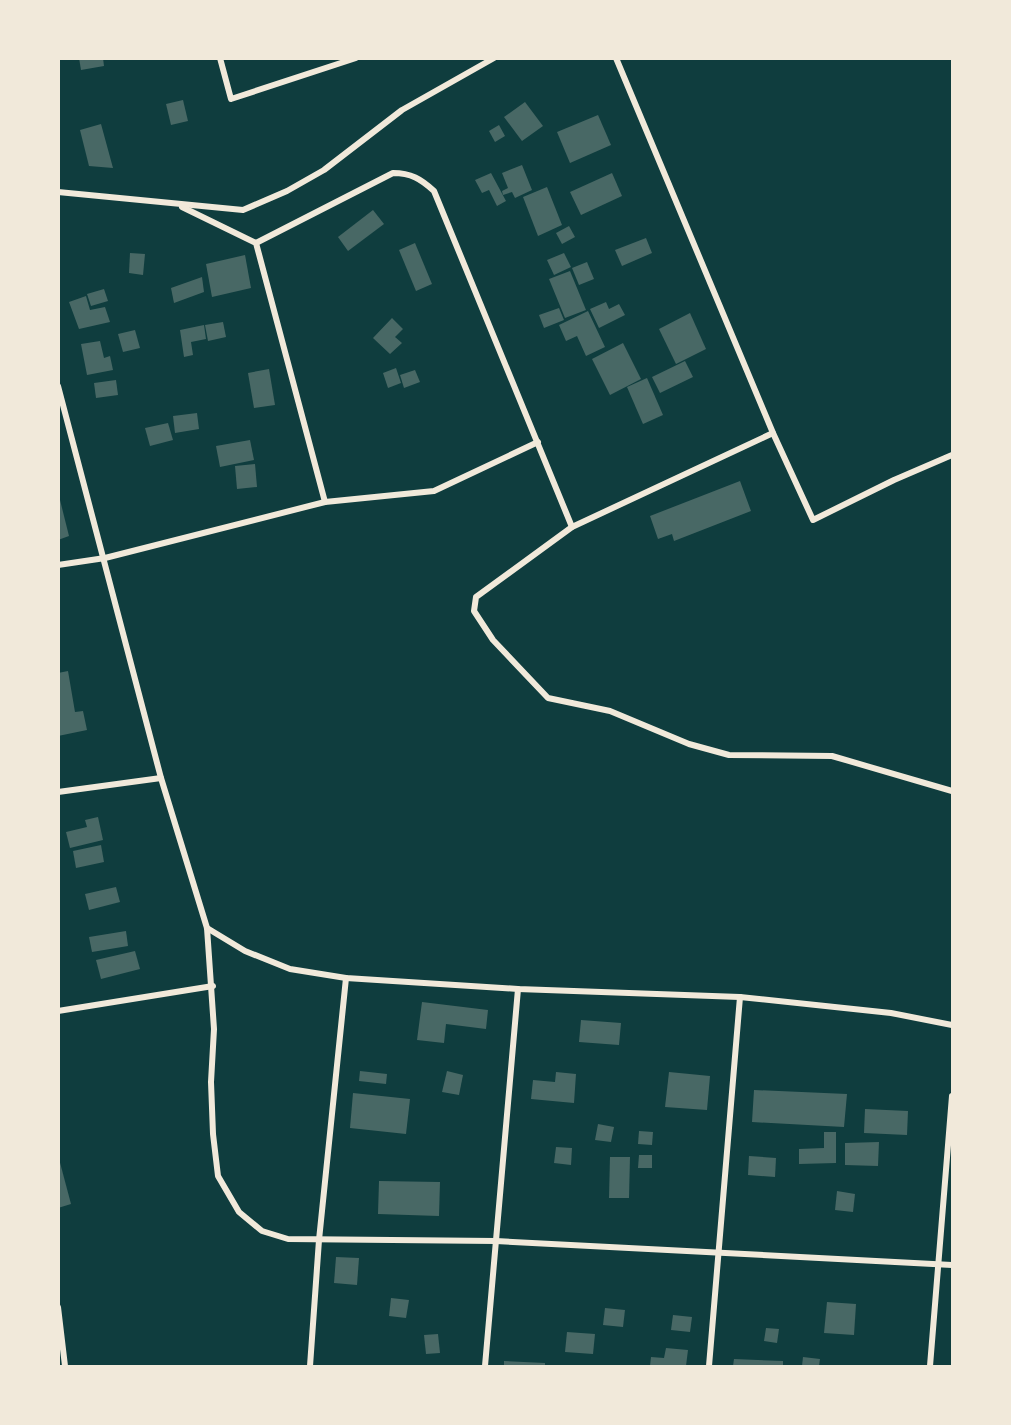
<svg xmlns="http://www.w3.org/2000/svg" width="1011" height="1425" viewBox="0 0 1011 1425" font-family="Mulish,sans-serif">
<rect width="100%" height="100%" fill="#0f3d3e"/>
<g fill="#486865">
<polygon points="79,58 103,58 104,66 81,70"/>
<polygon points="183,100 188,121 171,125 166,104"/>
<polygon points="525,102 543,126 522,141 504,117"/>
<polygon points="598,115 611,145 570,163 557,132"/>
<polygon points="101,124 113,168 89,166 80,130"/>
<polygon points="499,125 505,136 495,142 489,131"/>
<polygon points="522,165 532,190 515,198 512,192 503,195 502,191 508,188 502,173"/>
<polygon points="491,173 506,201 497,206 489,190 482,193 475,180"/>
<polygon points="612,173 622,196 581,215 570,192"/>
<polygon points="547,187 562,225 538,236 523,197"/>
<polygon points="373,210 384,224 348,251 338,237"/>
<polygon points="569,226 575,237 562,244 556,233"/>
<polygon points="646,238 652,253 622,266 615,250"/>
<polygon points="415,243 432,284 416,291 399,250"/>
<polygon points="130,253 145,254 143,275 129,273"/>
<polygon points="564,253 571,267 554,275 547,260"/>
<polygon points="245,255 251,288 212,297 206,264"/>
<polygon points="587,262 594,279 579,285 572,268"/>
<polygon points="570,271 586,310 565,318 549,279"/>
<polygon points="202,277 204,292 174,303 171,288"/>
<polygon points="104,289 108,301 91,306 87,294"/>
<polygon points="86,296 90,310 105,307 110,322 79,329 69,302"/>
<polygon points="606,302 609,309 619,304 625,315 599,328 590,309"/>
<polygon points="559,308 564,320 544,328 539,315"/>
<polygon points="588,311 605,347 586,356 577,336 566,341 559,325"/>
<polygon points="690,313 706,349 676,364 659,329"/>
<polygon points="392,318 403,329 395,337 402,343 390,354 373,338"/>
<polygon points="223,322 226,337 208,341 205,325"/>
<polygon points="204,325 206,339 191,342 193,355 184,357 180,330"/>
<polygon points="135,330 140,348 123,352 118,334"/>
<polygon points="100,341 104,358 110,356 113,370 87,375 81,344"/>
<polygon points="623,343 641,379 610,395 592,359"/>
<polygon points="685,361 693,377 660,393 652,377"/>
<polygon points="396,368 401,383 388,388 383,373"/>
<polygon points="269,369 275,405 254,408 248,373"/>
<polygon points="415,370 420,382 404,388 400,375"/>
<polygon points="647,378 663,415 643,424 627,387"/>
<polygon points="116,380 118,395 96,398 94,383"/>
<polygon points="197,413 199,429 175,433 173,416"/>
<polygon points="168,423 173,440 150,446 145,428"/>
<polygon points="250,440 254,460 220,467 216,446"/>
<polygon points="255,464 257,487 237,489 235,466"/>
<polygon points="740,481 751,511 674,541 672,534 658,539 650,516"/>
<polygon points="58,492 69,536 58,540"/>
<polygon points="68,671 75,712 83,711 87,730 58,736 58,673"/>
<polygon points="98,817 103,840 70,848 66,832 87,827 85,820"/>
<polygon points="101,845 104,862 76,868 73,851"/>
<polygon points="116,887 120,902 89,910 85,894"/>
<polygon points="126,931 128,946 92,952 89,937"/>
<polygon points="135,951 140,969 101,979 96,960"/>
<polygon points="422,1002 488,1010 486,1029 446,1024 444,1043 417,1040"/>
<polygon points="581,1020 621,1023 619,1045 579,1042"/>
<polygon points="360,1071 387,1074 386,1084 359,1081"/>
<polygon points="447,1071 463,1075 459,1095 442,1092"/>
<polygon points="556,1072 576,1074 574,1103 531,1099 533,1080 555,1082"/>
<polygon points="669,1072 710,1076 707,1110 665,1107"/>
<polygon points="754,1090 847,1094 844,1127 752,1122"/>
<polygon points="353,1093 410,1099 406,1134 350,1128"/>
<polygon points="865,1109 908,1111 907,1135 864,1133"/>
<polygon points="598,1124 614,1127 611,1142 595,1140"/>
<polygon points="639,1131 653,1132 652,1145 638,1144"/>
<polygon points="824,1132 836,1132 836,1163 799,1164 799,1149 824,1148"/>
<polygon points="879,1142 878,1166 845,1165 845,1143"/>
<polygon points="556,1147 572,1148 571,1165 554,1163"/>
<polygon points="58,1155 71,1204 58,1208"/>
<polygon points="639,1155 652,1155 652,1168 638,1168"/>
<polygon points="749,1156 776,1158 775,1177 748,1175"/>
<polygon points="610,1157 630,1157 629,1198 609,1198"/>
<polygon points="379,1181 440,1182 439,1216 378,1214"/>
<polygon points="837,1191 855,1194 853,1212 835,1210"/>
<polygon points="336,1257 359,1258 357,1285 334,1283"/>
<polygon points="391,1298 409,1300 406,1318 389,1316"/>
<polygon points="827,1302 856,1304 854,1335 824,1333"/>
<polygon points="605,1308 625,1310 623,1327 603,1325"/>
<polygon points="673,1315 692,1317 690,1332 671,1330"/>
<polygon points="766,1328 779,1329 777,1343 764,1341"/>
<polygon points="567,1332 595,1334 593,1354 565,1352"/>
<polygon points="438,1334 440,1353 426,1354 424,1335"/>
<polygon points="666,1348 688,1350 686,1366 650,1366 651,1357 664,1358"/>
<polygon points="803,1357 820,1359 819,1366 802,1366"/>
<polygon points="734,1359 783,1361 783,1366 733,1366"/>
<polygon points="504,1361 545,1363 545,1366 504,1366"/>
</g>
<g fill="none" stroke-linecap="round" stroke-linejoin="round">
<g stroke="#f1e9da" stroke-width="6">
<polyline points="220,58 231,99 356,58"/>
<polyline points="616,58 773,433 813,520 894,480 952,455"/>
<polyline points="58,192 243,210 287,191 324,170 402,110 494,58"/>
<polyline points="182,207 256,243 325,502"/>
<path d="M256,243l137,-70c18,0 28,6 41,18l138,336"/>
<polyline points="58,386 161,778 207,928 214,1029 211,1082 213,1134 218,1176 239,1212 262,1231 288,1239 496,1241 952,1265"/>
<polyline points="773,433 572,527 476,597 474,611 493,640 548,698 610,711 689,744 729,755 832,756 952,791"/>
<polyline points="58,565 105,558 325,502 434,491 538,442"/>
<polyline points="58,792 161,778"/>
<polyline points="207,928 245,951 290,969 346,978 518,989 740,997 891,1013 952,1025"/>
<polyline points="58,1011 213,986"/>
<polyline points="58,1307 65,1366"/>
<polyline points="310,1366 319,1240 346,978"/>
<polyline points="485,1366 518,989"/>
<polyline points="709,1366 740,997"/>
<polyline points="930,1366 952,1096"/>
</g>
</g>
<rect width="1011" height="1425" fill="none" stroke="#f1e9da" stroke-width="120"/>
</svg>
